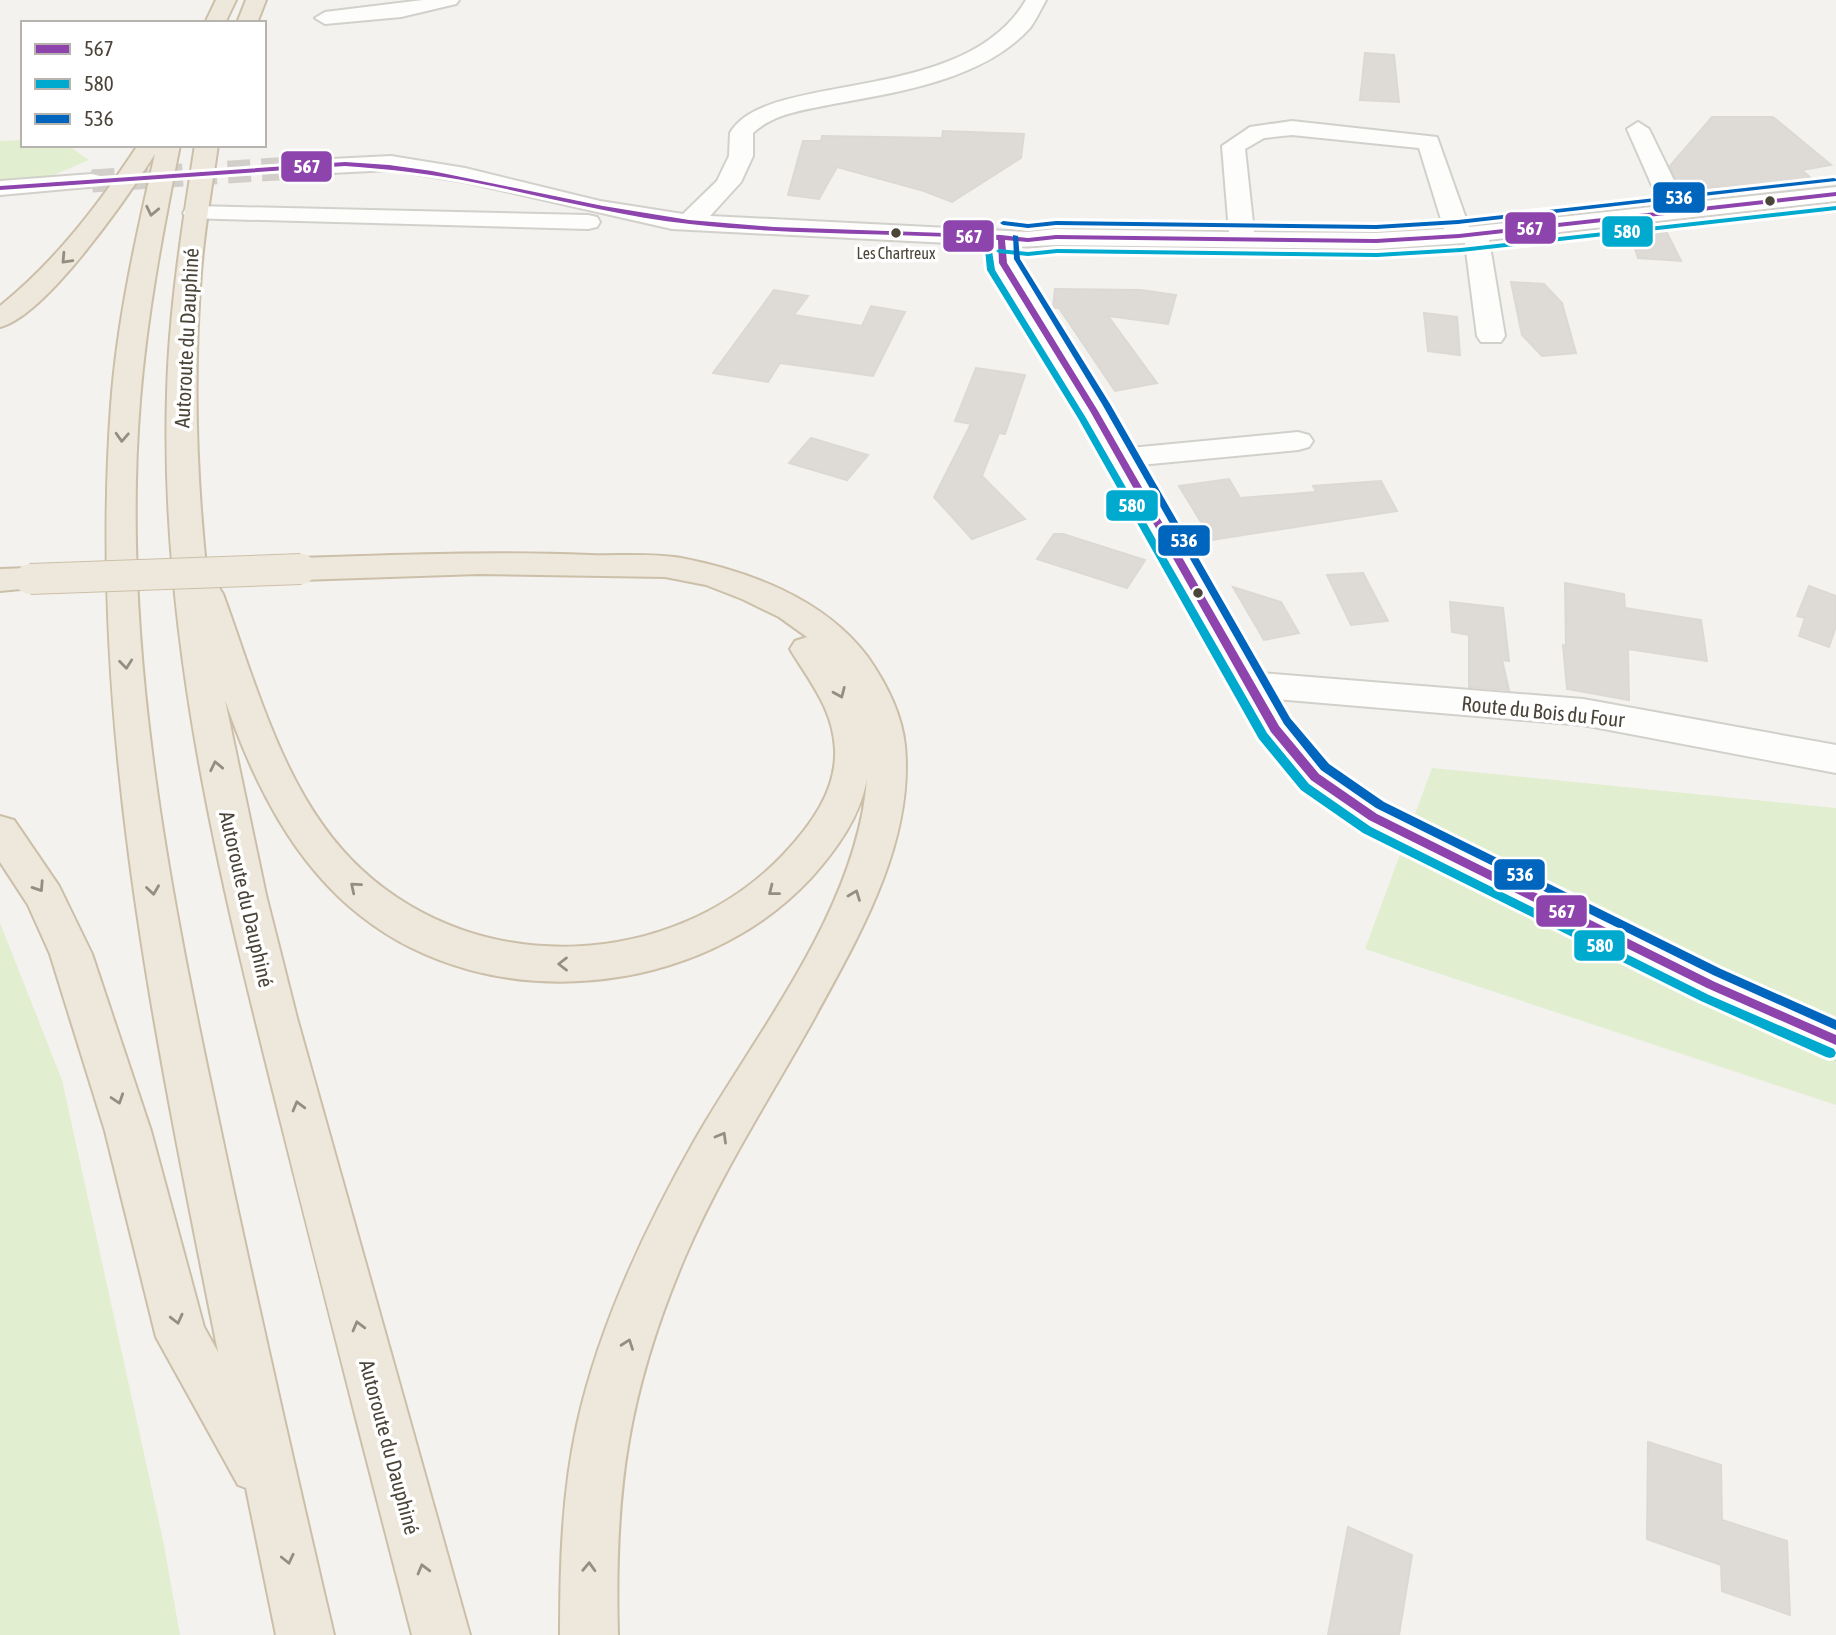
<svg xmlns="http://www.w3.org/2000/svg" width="1836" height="1635" viewBox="0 0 1836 1635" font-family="'Asap Condensed',sans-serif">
<rect width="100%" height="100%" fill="#f4f2ee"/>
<g fill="#e1eecf">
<polygon points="23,140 23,145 67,145 89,160 0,198 0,141"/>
<polygon points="1432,768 1836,808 1836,1105 1365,949"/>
<polygon points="0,923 62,1080 163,1540 180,1635 0,1635"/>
</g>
<g fill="#dedbd6" stroke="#dcd9d4" stroke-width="2">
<polygon points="1365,53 1394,55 1399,102 1360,100"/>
<polygon points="1712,117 1773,117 1831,165 1802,170 1813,180 1681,190 1670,166"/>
<polygon points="943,131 1024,134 1021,158 952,202 924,191 837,167 819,199 788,195 803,141 821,141 822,136 942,138"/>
<polygon points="1628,227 1665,229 1681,261 1638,258"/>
<polygon points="1511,282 1544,284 1562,303 1576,353 1542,356 1522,335"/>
<polygon points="1055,289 1141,290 1176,295 1168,324 1108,316 1157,383 1115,391 1059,308 1053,308"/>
<polygon points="774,290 808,296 794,315 862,326 871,306 905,312 873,376 780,363 768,382 713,373"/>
<polygon points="1424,313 1457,317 1460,355 1428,351"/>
<polygon points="976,368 1025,375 1005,434 999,433 982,476 1025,519 972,539 934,497 971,424 955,421"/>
<polygon points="811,438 868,455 847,480 789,463"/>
<polygon points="1229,479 1240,498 1316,492 1313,486 1381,481 1397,511 1212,540 1179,486"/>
<polygon points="1054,534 1063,534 1145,560 1127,588 1037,559"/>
<polygon points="1363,573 1388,621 1351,625 1327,575"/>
<polygon points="1565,583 1624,594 1625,608 1701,620 1707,661 1628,649 1629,700 1567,689 1563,645 1566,646"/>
<polygon points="1809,586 1836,596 1836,626 1829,647 1799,636 1805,618 1797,616"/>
<polygon points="1233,587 1281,602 1299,633 1264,640"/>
<polygon points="1450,602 1503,608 1509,661 1502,660 1509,690 1469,687 1469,635 1452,632"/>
<polygon points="1648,1442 1721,1465 1722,1520 1787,1541 1790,1615 1722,1591 1721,1565 1647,1539"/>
<polygon points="1348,1527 1412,1555 1399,1635 1328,1635"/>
</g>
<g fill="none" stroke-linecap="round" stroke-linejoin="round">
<polyline stroke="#d2cfca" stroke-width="23" stroke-dasharray="23 11" stroke-linecap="butt" points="92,181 291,168"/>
<g stroke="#d2d0cb" stroke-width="4">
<g id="minor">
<polygon points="423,0 459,0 456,4 401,17 325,24 315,18 325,12"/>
<path d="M1026,0h20c-5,9 -10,20 -16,28 -47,52 -132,64 -197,76 -28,6 -59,9 -80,29v23l-12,26 -31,34 318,16 28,-3 173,3 -7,-86 28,-19 42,-6 145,16 32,90 192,-21 -34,-77 11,-7 11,7 36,74 151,-16v14l-347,39 16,96 -4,6h-20l-4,-6 -12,-93 -89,6 -320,-4 -42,2 2,16 114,185 168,-16 11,3 4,6 -4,6 -11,3 -158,15 121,208 322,26 253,46v28l-253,-48 -307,-26 12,21 40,47 59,40 339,165 110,48v39l-140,-61 -337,-171 -57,-40 -40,-49 -28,-45 -155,-282 -89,-148 -1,-18 -317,-16 -207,-47 -74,-12 -100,5 -8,-2 -4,-5 4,-5 8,-2 100,-5 74,12 135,33 83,13 34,-33 12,-25 1,-23c35,-63 234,-26 296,-133zM1292,135l127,13 25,81 -68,4 -122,-1 -9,-83 19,-11z"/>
<polygon points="92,174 100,176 104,181 100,186 0,195 0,181"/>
<polygon points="195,206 588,215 597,217 600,222 597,227 588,229 186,218 183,213 186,208"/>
</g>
</g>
<g stroke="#ccbfa9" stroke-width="4">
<g id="highway">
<polygon points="216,0 236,0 225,23 205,23"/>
<polygon points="246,0 266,0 257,23 237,23"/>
<path d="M138,145h42c-17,85 -33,169 -40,255 -19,237 27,478 76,708 37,176 77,352 118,527h-58l-30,-147 -8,-3 -82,-148 -51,-206 -55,-177 -22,-49 -28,-43v-46l14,4 45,66 33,68 59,177 53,196 14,25c-62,-312 -130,-626 -107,-946 6,-85 25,-169 44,-252 -26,41 -109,162 -155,173v-21c56,-45 99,-102 138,-161z"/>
<path d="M195,145h23c-6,42 -14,85 -17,128 -8,104 -5,207 7,311l10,2 5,8c35,95 62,205 139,276 118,109 311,100 421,-15 27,-29 54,-64 52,-106 -2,-41 -26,-68 -45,-100l5,-8 12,-4 -28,-20 -37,-18 -36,-14 -41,-8 -186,-3 -178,6 -12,-3 -4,-8 4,-8 12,-3c96,-3 193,-7 289,-3 30,1 61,-2 91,3 68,13 143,41 186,98 19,27 35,58 38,90 9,97 -46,190 -90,271 -44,79 -94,156 -130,240 -57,134 -71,233 -67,378h-58c0,-70 2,-141 17,-210 22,-100 69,-199 119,-287 63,-109 162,-231 171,-360 -6,38 -31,72 -56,100 -111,120 -321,140 -450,38 -69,-54 -108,-135 -136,-216l41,195 31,123 173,617h-58c-46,-177 -92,-355 -136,-532 -58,-231 -116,-469 -109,-708 2,-84 15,-167 28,-250z"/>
<polygon points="30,568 42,571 46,579 42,587 0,591 0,569"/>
</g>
</g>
<use href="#minor" fill="#fdfdfc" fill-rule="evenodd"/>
<use href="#highway" fill="#ede8db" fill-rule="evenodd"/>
<g stroke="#ccbfa9" stroke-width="32" stroke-linecap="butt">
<polyline id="highway-bridge" points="30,579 301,569"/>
</g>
<use href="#highway-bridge" stroke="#ede8db" stroke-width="30"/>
<g stroke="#fff" stroke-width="6">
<path id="bus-1" d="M345,162l44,3 43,6 171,35 86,14 85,7 227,8 27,3 28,-3 320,4 83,-5 377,-42v4l-377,42 -83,5 -320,-4 -28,3 -23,-2 2,23 91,148 181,315 40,48 58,40 338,168 121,53v10l-129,-57 -338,-168 -58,-40 -40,-48 -181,-321 -91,-148 -1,-23c-103,-8 -206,-4 -308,-16 -72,-8 -142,-27 -213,-41 -44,-9 -88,-14 -132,-17l-345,24v-4z"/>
</g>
<g stroke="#fff" stroke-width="6">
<g id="bus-2">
<polygon points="1836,206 1836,210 1461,252 1377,257 1057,253 1028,256 999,253 996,251 999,249 1028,252 1057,249 1377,253 1461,248"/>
<polygon points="987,236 990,238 995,270 1086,418 1267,733 1309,784 1371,827 1709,995 1834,1049 1836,1053 1834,1057 1830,1058 1826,1057 1701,1001 1363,833 1301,790 1259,739 1078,418 987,270 984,238"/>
</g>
</g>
<g stroke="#fff" stroke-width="6">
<g id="bus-3">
<polygon points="1834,178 1836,179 1836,181 1458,224 1376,229 1056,225 1028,228 1003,225 1000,223 1003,221 1028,224 1056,221 1376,225 1458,220"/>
<polygon points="1013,235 1018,236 1020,259 1110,404 1290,718 1329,764 1384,802 1721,969 1836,1020 1836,1030 1713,975 1376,808 1321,770 1284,724 1102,404 1014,259"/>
</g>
</g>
<use href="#bus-1" fill="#8e44ad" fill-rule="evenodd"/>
<use href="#bus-2" fill="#00a9ce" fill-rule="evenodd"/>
<use href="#bus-3" fill="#0065bd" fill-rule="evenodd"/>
</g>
<defs><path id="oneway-chevron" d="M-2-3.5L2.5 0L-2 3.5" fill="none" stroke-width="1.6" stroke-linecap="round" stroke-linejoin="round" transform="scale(1.75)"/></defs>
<g stroke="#948e82">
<use href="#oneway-chevron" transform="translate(152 211) rotate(102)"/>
<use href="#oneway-chevron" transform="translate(66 259) rotate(133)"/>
<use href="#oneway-chevron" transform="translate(122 437) rotate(93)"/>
<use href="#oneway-chevron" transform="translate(126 664) rotate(84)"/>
<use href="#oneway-chevron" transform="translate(840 693) rotate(67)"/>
<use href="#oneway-chevron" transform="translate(216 766) rotate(-102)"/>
<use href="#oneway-chevron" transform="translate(39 887) rotate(57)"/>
<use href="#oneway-chevron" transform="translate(355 887) rotate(-140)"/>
<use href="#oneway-chevron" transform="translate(153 890) rotate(82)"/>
<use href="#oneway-chevron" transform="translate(773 891) rotate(142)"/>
<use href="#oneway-chevron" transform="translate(855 895) rotate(-69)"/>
<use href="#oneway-chevron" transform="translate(563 964) rotate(180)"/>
<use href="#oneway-chevron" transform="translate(118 1099) rotate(72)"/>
<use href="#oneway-chevron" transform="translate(298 1106) rotate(-105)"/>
<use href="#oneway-chevron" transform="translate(722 1137) rotate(-60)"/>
<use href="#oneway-chevron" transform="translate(177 1319) rotate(76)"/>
<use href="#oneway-chevron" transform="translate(358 1326) rotate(-105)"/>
<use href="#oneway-chevron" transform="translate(628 1344) rotate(-70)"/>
<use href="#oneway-chevron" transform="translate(288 1559) rotate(77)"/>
<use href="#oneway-chevron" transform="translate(589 1567) rotate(-88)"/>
<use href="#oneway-chevron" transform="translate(423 1569) rotate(-105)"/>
</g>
<g fill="#4b4439" stroke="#fff" stroke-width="2.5">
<circle cx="1770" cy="201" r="6"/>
<circle cx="896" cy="233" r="6"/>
<circle cx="1198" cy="593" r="6"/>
</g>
<g text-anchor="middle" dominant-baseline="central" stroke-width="7" stroke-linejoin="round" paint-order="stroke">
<g font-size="16" fill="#4b4439" stroke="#fff">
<text x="896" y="253">Les Chartreux</text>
</g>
<g font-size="21" fill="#4b4439" stroke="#fff">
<text transform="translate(186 338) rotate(-87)">Autoroute du Dauphiné</text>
<text transform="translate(1543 711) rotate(6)">Route du Bois du Four</text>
<text transform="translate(247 899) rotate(77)">Autoroute du Dauphiné</text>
<text transform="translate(390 1447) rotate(75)">Autoroute du Dauphiné</text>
</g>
</g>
<g stroke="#fff" stroke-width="2.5">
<rect x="280" y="150" width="53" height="33" rx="7" fill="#8e44ad"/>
<rect x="1652" y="181" width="54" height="33" rx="7" fill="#0065bd"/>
<rect x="1504" y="211" width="53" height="34" rx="7" fill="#8e44ad"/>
<rect x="1601" y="215" width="53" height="33" rx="7" fill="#00a9ce"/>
<rect x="942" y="219" width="53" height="34" rx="7" fill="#8e44ad"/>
<rect x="1105" y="489" width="54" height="33" rx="7" fill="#00a9ce"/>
<rect x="1157" y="524" width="54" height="33" rx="7" fill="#0065bd"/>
<rect x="1493" y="858" width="53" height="33" rx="7" fill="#0065bd"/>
<rect x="1535" y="894" width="53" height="34" rx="7" fill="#8e44ad"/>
<rect x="1573" y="929" width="53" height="33" rx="7" fill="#00a9ce"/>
</g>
<g font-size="19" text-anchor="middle" font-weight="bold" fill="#fff">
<text x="307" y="173">567</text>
<text x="1679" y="204">536</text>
<text x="1530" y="235">567</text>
<text x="1627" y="238">580</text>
<text x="969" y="243">567</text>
<text x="1132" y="512">580</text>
<text x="1184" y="547">536</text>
<text x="1520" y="881">536</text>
<text x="1562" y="918">567</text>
<text x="1600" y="952">580</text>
</g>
<rect x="21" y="21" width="245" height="126" fill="#ffffff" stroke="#b7b4b0" stroke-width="2"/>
<rect x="35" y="44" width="35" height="10" fill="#8e44ad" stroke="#b7b4b0" stroke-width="2"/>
<text x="84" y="56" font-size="21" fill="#4b4439">567</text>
<rect x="35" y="79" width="35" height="10" fill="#00a9ce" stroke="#b7b4b0" stroke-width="2"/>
<text x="84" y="91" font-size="21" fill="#4b4439">580</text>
<rect x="35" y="114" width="35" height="10" fill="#0065bd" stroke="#b7b4b0" stroke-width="2"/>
<text x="84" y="126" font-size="21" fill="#4b4439">536</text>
</svg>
